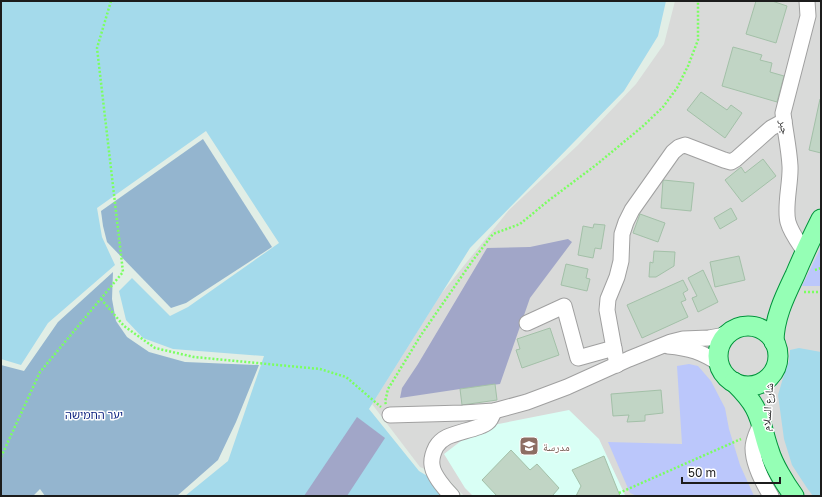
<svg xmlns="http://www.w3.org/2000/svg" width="822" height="497" viewBox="0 0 822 497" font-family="'Golos Text','Noto Naskh Arabic','Noto Sans Hebrew',sans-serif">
<rect width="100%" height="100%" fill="#e1eee6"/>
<polygon fill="#d9dad9" points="675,1 821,1 821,496 464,496 449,480 420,467 372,404 441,294 509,210 578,145 636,84 664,44"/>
<polygon fill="#d9fff5" points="569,410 599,439 625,495 628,496 473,496 465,488 444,454 478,428"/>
<g fill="#a4daeb">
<polygon points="1,1 666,1 658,36 624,91 470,248 369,409 419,471 449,489 456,496 185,496 228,461 264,356 173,349 143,338 126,320 119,291 132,278 170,316 188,307 279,243 206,131 97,208 102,237 115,265 48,323 21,365 1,359"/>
<polygon points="799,348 821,352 821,496 813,496 807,488 792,465 784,439 778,395 783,378 789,361 790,350"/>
</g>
<g fill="#94b5cf">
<polygon points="203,139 272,247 186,303 171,308 107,242 103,226 101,211"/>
<polygon points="113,272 112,299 116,321 127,337 149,352 185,362 259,365 236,422 218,460 177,496 45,496 40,489 33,496 1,496 1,365 24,371 58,322"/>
</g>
<g fill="#a1a6c8">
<polygon points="568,239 572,242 530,298 500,384 460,389 400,398 402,388 418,364 487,248 530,247"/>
<polygon points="357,417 385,438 347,496 304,496"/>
</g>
<g fill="#bbc7fb">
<polygon points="821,247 821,286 802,286"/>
<polygon points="689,364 698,366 711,381 725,408 729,429 740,465 754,496 637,496 630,493 608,442 682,444 677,366"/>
</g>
<g fill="#c1d5c5" stroke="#a3c0a8">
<polygon points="756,1 772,1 787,6 776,43 746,34"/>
<polygon points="733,47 762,55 760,60 772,63 770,72 784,76 777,102 722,86"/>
<polygon points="701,92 727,110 731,105 742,113 725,138 687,110"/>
<polygon points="820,99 821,99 821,153 809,150"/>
<polygon points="763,159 776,176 742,202 725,180 741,167 745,173"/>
<polygon points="663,180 694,183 691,211 661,208"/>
<polygon points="731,208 737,219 720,229 714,218"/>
<polygon points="640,214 665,223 658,242 633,233"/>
<polygon points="594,224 605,225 601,249 595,248 593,258 578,255 583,226 593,228"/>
<polygon points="654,251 675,252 674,266 656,277 649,277 650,262 653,263"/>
<polygon points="739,256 745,280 715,287 710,262"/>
<polygon points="566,264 588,269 586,278 590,279 587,291 561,285"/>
<polygon points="703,270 718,302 698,312 692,298 697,296 688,278"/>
<polygon points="683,280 688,290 683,293 686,300 681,302 688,317 642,338 627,305"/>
<polygon points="550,328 559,355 522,368 516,350 520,349 517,339"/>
<polygon points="495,384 497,400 462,405 460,389"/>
<polygon points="661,390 663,413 645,415 645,421 627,422 629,415 613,416 611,394"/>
<polygon points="511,450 530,470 537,464 559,488 553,495 554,496 497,496 482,480"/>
<polygon points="604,456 620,496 576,496 581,486 572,470"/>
</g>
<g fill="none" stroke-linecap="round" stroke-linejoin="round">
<g stroke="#a0a0a0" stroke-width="17">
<g id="minor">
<path d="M805,252c-6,-9 -14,-19 -17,-30 -4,-15 3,-40 2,-56 -1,-18 -5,-35 -7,-53l25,-97 -1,-15"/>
<polyline points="527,323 564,306 578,358 614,348"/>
<path d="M668,346c22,2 34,6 52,18"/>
<polyline points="617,365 607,310 608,299 617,277 621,261 622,234 626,222 632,210 673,152 679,147 685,145 724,160 731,162 736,159 771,128 784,121"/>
<polyline points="390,415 463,413 494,411 527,402 567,387 629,359 671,342 683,339 709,338 720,336 732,331"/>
<path d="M761,423c-3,8 -8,16 -8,25 0,15 10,35 18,48"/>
<path d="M452,496c-7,-7 -19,-21 -20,-31 -1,-7 1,-12 4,-18 3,-5 7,-8 11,-10 10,-5 35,-9 41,-15 3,-2 5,-8 6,-11"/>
</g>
</g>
<g stroke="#00943b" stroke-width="21">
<g id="major">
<circle cx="748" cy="356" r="30"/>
<path d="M774,342c0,-24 11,-46 21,-67 8,-19 17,-38 26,-56"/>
<path d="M734,382c8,8 16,16 21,26 7,13 9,28 14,42 4,14 16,34 25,46"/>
</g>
</g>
<g stroke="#7bff61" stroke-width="2.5" stroke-dasharray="2 2" stroke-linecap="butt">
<polyline points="815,270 821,268"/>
<polyline points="804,292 821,292"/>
<polyline points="101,299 124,326 155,348 194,357 320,369 346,377 381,407"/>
<polyline points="386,404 385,402 388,389 421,335 473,260 493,234 520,224 548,201 596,165 642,127 663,107 677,88 688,66 698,40 698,1"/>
<polyline points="1,457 40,372 123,272 97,48 111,1"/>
<polyline points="619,493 741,439"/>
</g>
<use href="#minor" stroke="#fff" stroke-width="15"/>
<use href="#major" stroke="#95ffb5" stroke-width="19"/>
</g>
<defs>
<g id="school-square" transform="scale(1)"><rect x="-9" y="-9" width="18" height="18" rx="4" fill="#8d6e63" stroke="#fff"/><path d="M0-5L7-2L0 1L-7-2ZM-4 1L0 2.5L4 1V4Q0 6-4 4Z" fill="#fff"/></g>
</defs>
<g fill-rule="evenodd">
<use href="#school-square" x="529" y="446"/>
</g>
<g text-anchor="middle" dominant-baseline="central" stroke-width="3" stroke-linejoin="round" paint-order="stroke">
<g font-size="11" fill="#1c1c1c" stroke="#fff">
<text transform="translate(785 127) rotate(81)">جبر</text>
<text transform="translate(767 407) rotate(-86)">شارع السلام</text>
</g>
<g font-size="11" fill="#071d7d" stroke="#fff">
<text x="94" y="414">יער החמישה</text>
</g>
<g font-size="11" fill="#785e54" stroke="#fff" text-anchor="start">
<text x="543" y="446">مدرسة</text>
</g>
</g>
<rect width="822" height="497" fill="none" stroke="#1c1c1c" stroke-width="4"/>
<path d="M682 477v6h98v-6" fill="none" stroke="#1c1c1c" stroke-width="2"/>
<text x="688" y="477" font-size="12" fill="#1c1c1c" stroke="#ffffff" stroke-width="3" paint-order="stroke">50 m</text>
</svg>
